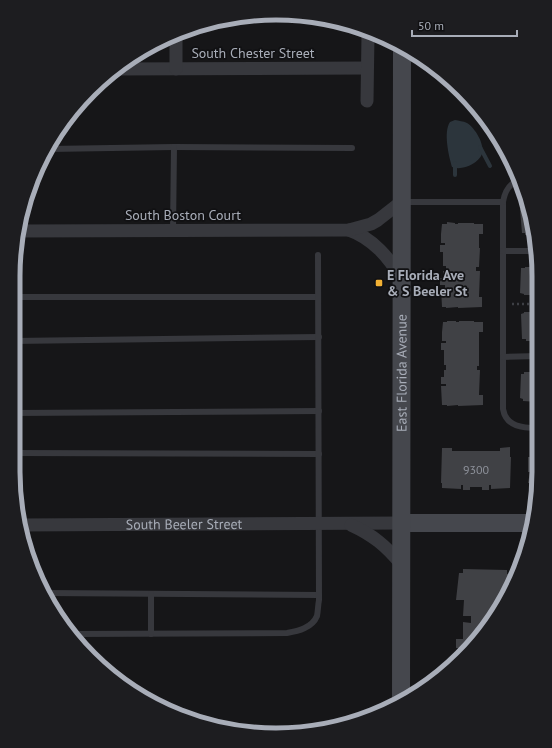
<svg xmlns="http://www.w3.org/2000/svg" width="552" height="748" viewBox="0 0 552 748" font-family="'PT Sans',sans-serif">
<rect width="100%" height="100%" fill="#161618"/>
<path fill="#2c353c" d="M455,120c4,1 8,1 12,3 8,5 18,21 15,31 -4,10 -20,17 -30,13 -3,-10 -9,-35 -2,-45z"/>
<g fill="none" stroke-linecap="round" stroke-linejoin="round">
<g stroke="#2c353c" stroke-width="4">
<path d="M447,77c4,8 8,13 17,16"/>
<polyline points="480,147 490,166"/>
<polyline points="455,163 455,175"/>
</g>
</g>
<g fill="#404145">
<polygon points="524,206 527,206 535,235 525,235 525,233 522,233 520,209 524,208"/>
<polygon points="447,222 455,223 455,224 458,224 458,223 474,223 474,224 483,224 483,234 479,234 479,248 480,248 479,267 476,267 476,271 480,271 479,297 482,297 482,307 458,308 458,307 446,308 446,307 442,307 441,288 445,288 445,285 440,285 440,278 443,278 443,271 446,271 446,266 443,266 443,252 440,252 440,245 445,245 445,243 441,243 441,234 442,224 447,224"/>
<polygon points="525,267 534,267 534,268 537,268 537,297 532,297 532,295 524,295 524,294 520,293 521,268 525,268"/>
<polygon points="533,310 537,310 537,339 535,339 535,341 526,341 526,339 522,339 521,314 524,313 524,312 533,312"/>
<polygon points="447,321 456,321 456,322 459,322 459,321 474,321 474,322 483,322 483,332 479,332 479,366 477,366 477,370 480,370 479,395 483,395 483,405 458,406 458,405 447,406 447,405 442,405 441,386 446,386 446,384 441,384 441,377 444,377 444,370 446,370 446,365 444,365 444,350 441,350 441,343 446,343 446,341 442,341 442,332 443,322 447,322"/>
<polygon points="524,372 534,372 534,373 536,373 536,372 538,372 538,402 523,401 523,399 520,398 521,374 524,374"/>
<polygon points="510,447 510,457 511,457 510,488 491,489 491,485 489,485 489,490 482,490 482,487 470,487 470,490 463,490 463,485 461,485 461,489 442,488 442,483 441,483 442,448 452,448 452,451 500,451 500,448"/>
<polygon points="530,447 538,447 538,488 530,488 530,483 528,483 530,472 528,472 528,457 530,457"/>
<polygon points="463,569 507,570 507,574 511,574 512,585 504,603 474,645 459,660 457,658 458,648 456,648 456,639 463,639 463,622 471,623 471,616 463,616 464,600 456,600 459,573 463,573"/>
</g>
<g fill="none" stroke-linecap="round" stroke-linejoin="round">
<polyline stroke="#3d3f44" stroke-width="2.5" stroke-dasharray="2 3" stroke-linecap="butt" points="512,304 537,304"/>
<g stroke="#37383d" stroke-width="6">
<polyline points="49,149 174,147 352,148"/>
<path d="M520,180c-11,3 -15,11 -17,22v207c3,18 20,19 35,19"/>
<polyline points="403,202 503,202"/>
<polyline points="173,231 174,147"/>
<polyline points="503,251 537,251"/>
<polyline points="13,297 318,297"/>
<polyline points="13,341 319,337"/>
<polyline points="503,357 538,356"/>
<polyline points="13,413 319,411"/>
<polyline points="13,453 319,454"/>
<polyline points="44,593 319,595"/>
<path d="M73,634l214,-1c11,-2 25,-5 30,-17 1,-5 1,-11 2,-16l-1,-345"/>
<polyline points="151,634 151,594"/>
</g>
<g stroke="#37383d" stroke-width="13">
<polyline points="114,69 367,68"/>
<polyline points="176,69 176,34"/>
<polyline points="367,101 368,35"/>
<path d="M349,230c23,8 41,28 52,49"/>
<polyline points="18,231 349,230 371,224 378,220 401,202"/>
<path id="s1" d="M20,525l382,-2"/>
<path d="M351,525c22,10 35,21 50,39"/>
</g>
<g stroke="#45474d" stroke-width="18">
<polyline points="402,523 532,523"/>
<path id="s2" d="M401,701l1,-655"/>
</g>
</g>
<rect fill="#f2b134" stroke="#111113" stroke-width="1.5" x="375" y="279" width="8" height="8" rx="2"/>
<g text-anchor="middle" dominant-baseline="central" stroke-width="3.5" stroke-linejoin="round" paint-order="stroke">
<g font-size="12" fill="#8e929b">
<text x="476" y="469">9300</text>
</g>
<g font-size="14" fill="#a8adb8" stroke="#111113">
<text x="253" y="53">South Chester Street</text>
<text x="183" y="215">South Boston Court</text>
<text stroke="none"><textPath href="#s2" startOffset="328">East Florida Avenue</textPath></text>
<text stroke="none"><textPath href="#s1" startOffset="164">South Beeler Street</textPath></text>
</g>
<g font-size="14" font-weight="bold" fill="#a8adb8" stroke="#111113" text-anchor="start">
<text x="387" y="275">E Florida Ave<tspan x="387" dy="16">&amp; S Beeler St</tspan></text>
</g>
</g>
<path d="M0 0H552V748H0ZM276 20H276A256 256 0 0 1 532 276V472A256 256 0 0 1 276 728H276A256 256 0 0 1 20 472V276A256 256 0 0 1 276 20Z" fill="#1d1d20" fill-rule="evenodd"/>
<path fill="none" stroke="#a8adb8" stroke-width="5" d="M276 20H276A256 256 0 0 1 532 276V472A256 256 0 0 1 276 728H276A256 256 0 0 1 20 472V276A256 256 0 0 1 276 20Z"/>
<path d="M412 30v6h105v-6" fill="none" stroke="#a8adb8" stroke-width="2"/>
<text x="418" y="30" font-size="12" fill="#a8adb8" stroke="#111113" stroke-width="3" paint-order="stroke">50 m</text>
</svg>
